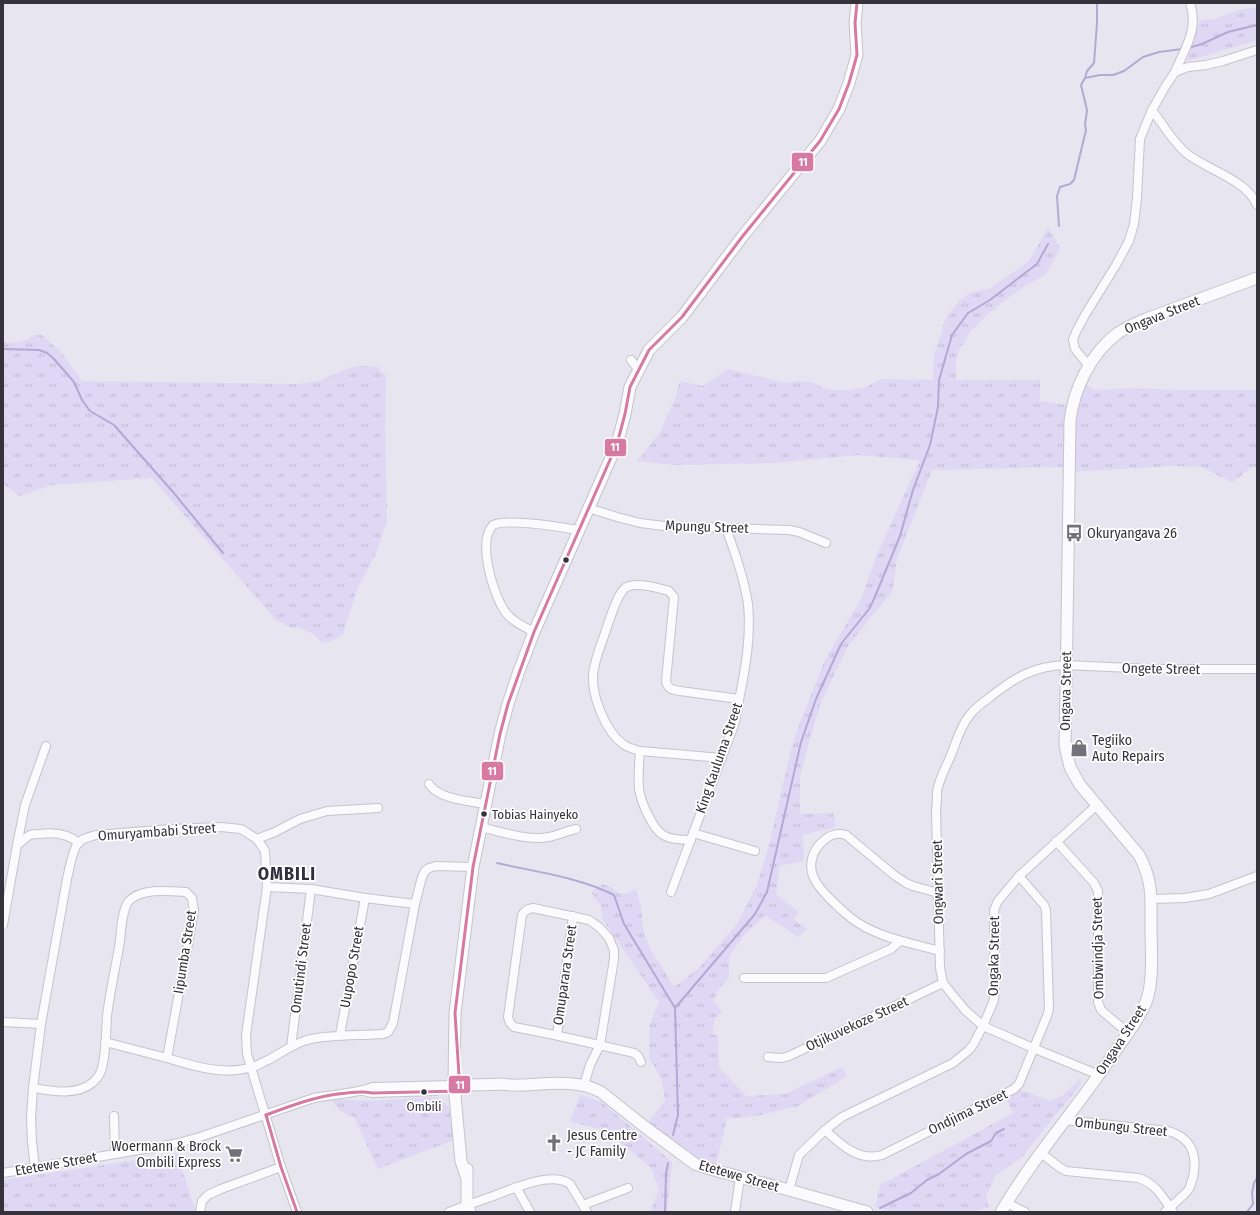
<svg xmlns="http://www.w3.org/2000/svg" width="1260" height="1215" viewBox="0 0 1260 1215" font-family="'Fira Sans Condensed',sans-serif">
<defs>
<pattern id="grass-tufts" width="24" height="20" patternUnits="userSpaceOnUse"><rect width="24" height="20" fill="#ded8f4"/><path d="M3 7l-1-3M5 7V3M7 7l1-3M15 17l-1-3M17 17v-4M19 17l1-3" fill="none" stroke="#bfbad2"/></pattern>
</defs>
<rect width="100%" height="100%" fill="#e7e5f0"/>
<g fill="url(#grass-tufts)">
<polygon points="1257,7 1257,40 1187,61 1200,20 1212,20 1239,10"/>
<path d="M1048,228l12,20 -14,26 -19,11 -19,13 -21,17 -17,17 -14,25v23h84v21l26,4 -1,62c-45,0 -89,3 -133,3l-35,89 -5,33 -22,26 -22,28 -27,56 -12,40 -9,34v38l33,-1 3,14 -33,8 1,26 -24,5 -4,28 23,18 -6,7 14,10 -9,8 -33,-22 -21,20 -15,22v21l-11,12 -4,10 8,12 -7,6 -3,16 6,2 1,31 27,29 39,-2 57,-27 5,9 -49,30 -41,10 -30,3 -11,46 -18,-7 -50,-35 17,-23 -3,-20 -13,-23 1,-33 9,-22 -57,-84 -1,-12 -10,-14 11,-8 9,3 7,6 8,1 10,-5 5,18 3,26 8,19 22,35 25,-19 38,-44 20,-39 12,-40 23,-100 11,-30 22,-55 36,-61 15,-42 44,-97 -62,-5 -84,8 -98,2 -40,-4 5,-4 19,-25 15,-33 5,-18 23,5 25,-17 58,14 13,-2 13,1 13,7 9,1h15l15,-2 17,-9 52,1 1,-25 12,-37 13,-17 12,-9 18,-3 40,-28z"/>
<path d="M34,335h8l18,16 22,30 217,3 20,-3 29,-13 14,-2 15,1 9,9v5l-1,45 2,95 -11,33 -18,33 -15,47 -11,7 -10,2 -9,-9 -13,-6 -12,-1 -12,-7 -124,-142 -100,7 -32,11 -17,-12v-142c13,2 20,0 31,-7z"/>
<polygon points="1080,382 1095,390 1132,388 1180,390 1257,390 1257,466 1251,467 1232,483 1202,467 1171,466 1069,472"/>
<polygon points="1081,1078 1081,1084 1021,1158 995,1176 986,1197 989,1207 970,1212 893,1212 875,1207 880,1185 1013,1113 1006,1097 1019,1089 1050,1101 1063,1095"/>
<polygon points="580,1095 602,1102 672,1162 667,1212 650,1212 659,1190 651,1168 631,1151 601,1129 570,1122"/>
<polygon points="437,1097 449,1107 454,1140 378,1169 354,1117 340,1111 331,1099 371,1101"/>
<polygon points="177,1154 196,1212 3,1212 3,1180"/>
</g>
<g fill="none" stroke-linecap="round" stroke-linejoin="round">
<g stroke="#b3a9d4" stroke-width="2">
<polyline points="1188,48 1202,44 1228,32 1257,25"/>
<polyline points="1085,78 1100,75 1113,75 1124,71 1143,57 1159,52 1182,49"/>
<polyline points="1059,226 1057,196 1060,187 1070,184 1074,180 1086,130 1085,125 1087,110 1081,85 1085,78 1087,71 1094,63 1097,23 1097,3"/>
<polyline points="3,349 39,350 47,353 54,359 74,382 82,400 90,411 114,425 173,492 223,553"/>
<path d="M497,863c39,9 81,14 117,32l10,29 51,84 3,107 -5,20"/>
<polyline points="675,1008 755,914 767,892 801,742 816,699 841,644 869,609 874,599 900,536 913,490 930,445 938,407 939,380 952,335 968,313 990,300 1037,264 1048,244"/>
<polyline points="880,1208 911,1193 927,1180 939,1174 966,1154 991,1141 996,1133 1004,1129"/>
<polyline points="665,1212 666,1174 668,1163"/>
<polyline points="1247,1212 1253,1204 1252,1193 1254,1183 1257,1178"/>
</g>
<g stroke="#c5c3cc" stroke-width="10">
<g id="street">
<path d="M1175,72c10,-24 24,-43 15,-69"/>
<path d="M1152,110c10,13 21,32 34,43 21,17 60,26 71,52"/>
<polyline points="631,360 638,369"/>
<polyline points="1089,366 1075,349 1073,340 1076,332 1085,315 1116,265 1129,241 1134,224 1137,198 1140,139 1152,110 1165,87 1175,72 1188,67 1206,65 1223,61 1257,50"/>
<polyline points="588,508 617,517 640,523 664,526 789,530 799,532 826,543"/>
<path d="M534,632c-11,-6 -23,-11 -30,-22 -11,-17 -27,-68 -11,-85 15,-7 67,2 85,5"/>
<path d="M640,751c-1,12 -2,25 -1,38 2,13 13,39 24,46 8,5 20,5 28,5"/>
<path d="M722,758l-82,-7c-6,-2 -12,-3 -17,-7 -17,-12 -31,-47 -30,-68 1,-17 10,-35 15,-52 4,-10 9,-29 17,-36 10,-7 33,0 44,3l5,6 -8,84c1,8 7,9 14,10l59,8"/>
<path d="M429,784c9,15 40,17 56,20"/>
<path d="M481,827c20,5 47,14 68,10 9,-2 18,-6 27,-8"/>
<polyline points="693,833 755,851"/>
<polyline points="257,839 275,832 300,819 327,811 378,808"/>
<polyline points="1056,841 1094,883 1098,891 1098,1002 1101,1010 1128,1033"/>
<polyline points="17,845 25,805 46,746"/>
<polyline points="267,887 311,889 365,898 415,904"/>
<path d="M671,892l63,-167c3,-10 4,-20 6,-30 6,-30 11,-60 8,-91 -4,-26 -13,-51 -22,-76"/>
<path d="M938,893l-25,-7 -7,-3 -12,-8 -48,-40c-10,-3 -17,0 -24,7 -10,9 -14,24 -8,36 4,11 27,32 37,40 24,19 60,25 89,33"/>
<polyline points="1151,899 1185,898 1209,894 1257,876"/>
<path d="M3,925l14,-80c4,-3 9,-8 13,-10 3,-1 7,-1 10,-1 14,-2 27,-1 39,9"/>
<polyline points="744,978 826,978 891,949 900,941"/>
<polyline points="3,1022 41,1024"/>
<polyline points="340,1035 365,898"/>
<polyline points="557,1035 573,916"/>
<polyline points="291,1047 311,889"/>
<polyline points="768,1057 782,1058 789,1056 943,983"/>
<path d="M167,1058c27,8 56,18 85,9 5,-1 11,-5 16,-7 13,-7 25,-16 39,-20 25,-6 51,-4 76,-6l5,-2 5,-9 22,-119 7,-27 3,-6 4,-3 7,-2 37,1"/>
<path d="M1099,1075l-66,-27 -50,-22 -18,-16 -14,-17 -8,-10 -3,-15 -4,-158c1,-6 1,-12 1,-18 2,-13 9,-25 14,-37 5,-12 9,-28 18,-39 5,-7 13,-13 20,-18 25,-20 44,-32 77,-33l86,4h105"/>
<path d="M584,1085l6,-20 10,-20 14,-86v-9l-5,-12 -10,-11 -10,-7 -56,-12c-5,1 -8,2 -11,7l-14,102 2,6 4,4c40,7 80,17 120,26l4,3 3,6"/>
<path d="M33,1088c19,3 43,8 59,-5 4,-3 7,-7 9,-12 5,-14 5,-39 6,-55 3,-25 9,-50 13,-75 1,-10 2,-34 10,-41 12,-12 40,-9 56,-8l6,6 2,13 -27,147 -62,-16"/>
<polyline points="364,1091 372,1093 436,1091"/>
<polyline points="114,1116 115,1154"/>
<path d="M1064,1120l104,11c23,6 30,24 25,46 -1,3 -2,8 -4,12 -3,5 -18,17 -24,23"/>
<path d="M825,1130c16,15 34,32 57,25l132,-66 5,-5 28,-68 2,-7 -3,-99 -2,-5 -25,-29"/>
<path d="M1041,1153l18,14 7,4 72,7c17,4 26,21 35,34"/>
<path d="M35,1168l-3,-26 -1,-24 2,-30 8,-64 26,-145c2,-9 6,-30 11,-36 4,-5 12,-6 18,-8l75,-6 50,-2 20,2 16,10 8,12 2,36 -21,148 1,19 34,113 16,45"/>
<path d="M3,1173l171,-29 26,-7 114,-39c20,-4 41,-4 59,-11l81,-2"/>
<polyline points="516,1187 530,1212"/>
<polyline points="789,1190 799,1155 825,1130 842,1117 953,1063 969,1050 973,1045 983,1026 994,1000 995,987 994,910 998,901 1019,876 1097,805"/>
<polyline points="1007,1203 1025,1212"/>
<polyline points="583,1205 628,1188"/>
<polyline points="200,1212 202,1201 208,1195 221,1189 281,1167"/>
<path d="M449,1212c15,-6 31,-11 47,-17 19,-7 55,-24 74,-11l17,28"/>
<polyline points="735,1212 740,1177"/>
</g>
</g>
<g stroke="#c5c3cc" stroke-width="13">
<g id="secondary">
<path d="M454,1085c16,0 31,0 46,-1 6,0 11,2 16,1 27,0 60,-7 85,7l44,35 50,37 15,5 79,21 78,22"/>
<polyline points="467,1169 467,1204 470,1212"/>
<polyline points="466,1176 461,1161 454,1085 455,1013 473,867 500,734 508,704 519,671 534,632 617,444 625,414 630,387 649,350 682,317 742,237 820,141 839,109 849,83 857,55 855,23 857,3"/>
<path d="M1001,1212c33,-56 77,-105 113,-159 11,-16 25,-33 32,-51 8,-20 5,-54 5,-76 0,-28 2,-45 -12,-71l-59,-70 -10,-18 -5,-22 2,-118 3,-206c4,-33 21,-68 48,-88 9,-6 18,-10 28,-14l111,-41"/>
</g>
</g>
<use href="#street" stroke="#fbfbfd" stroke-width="8"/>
<use href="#secondary" stroke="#fbfbfd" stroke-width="11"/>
<g stroke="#fff" stroke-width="6">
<g id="bus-1">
<path d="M266,1115c27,-10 53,-20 81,-22 9,-1 16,-2 25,0l88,-2 -5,-78 18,-146 27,-133 8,-30 26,-72 83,-188 8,-30 5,-27 19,-37 33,-33 60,-80 78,-96 19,-32 10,-26 8,-28 -2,-32 2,-20"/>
<polyline points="266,1115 281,1167 297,1212"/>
</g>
</g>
<use href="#bus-1" stroke="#d67aa4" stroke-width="3"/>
</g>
<defs>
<g id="bus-bare" transform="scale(1.38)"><path d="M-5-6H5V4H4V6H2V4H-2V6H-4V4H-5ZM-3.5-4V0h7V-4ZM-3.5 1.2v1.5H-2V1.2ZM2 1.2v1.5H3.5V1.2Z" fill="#73717a" stroke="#fff" stroke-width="2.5" paint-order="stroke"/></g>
<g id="shop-bare" transform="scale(1.38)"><path d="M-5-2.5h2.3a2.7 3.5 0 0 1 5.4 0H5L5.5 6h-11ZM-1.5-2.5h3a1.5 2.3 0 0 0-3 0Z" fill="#73717a" stroke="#fff" stroke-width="2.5" paint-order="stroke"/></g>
<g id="church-bare" transform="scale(1.38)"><path d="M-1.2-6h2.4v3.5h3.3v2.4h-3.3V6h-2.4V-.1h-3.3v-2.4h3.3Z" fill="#73717a" stroke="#fff" stroke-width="2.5" paint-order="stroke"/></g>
<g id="supermarket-bare" transform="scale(1.38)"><path d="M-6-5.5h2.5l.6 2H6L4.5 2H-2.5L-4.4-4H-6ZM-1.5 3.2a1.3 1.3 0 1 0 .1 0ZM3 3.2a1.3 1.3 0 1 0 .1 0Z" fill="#73717a" stroke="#fff" stroke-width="2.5" paint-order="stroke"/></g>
</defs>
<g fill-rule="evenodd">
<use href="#bus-bare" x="1074" y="533"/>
<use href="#shop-bare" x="1079" y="748"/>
<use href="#church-bare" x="554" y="1143"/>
<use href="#supermarket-bare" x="234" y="1154"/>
</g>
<g fill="#34323a" stroke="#fff" stroke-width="1.5">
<circle cx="566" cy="560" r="3.5"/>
<circle cx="484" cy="814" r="3.5"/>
<circle cx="424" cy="1092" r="3.5"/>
</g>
<g text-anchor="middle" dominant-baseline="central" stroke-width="3.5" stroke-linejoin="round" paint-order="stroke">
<g font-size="13" fill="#34323a" stroke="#fff" text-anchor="start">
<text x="492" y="814">Tobias Hainyeko</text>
<text x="424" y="1106" text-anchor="middle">Ombili</text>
</g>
<g font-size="14" fill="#34323a" stroke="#fff">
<text transform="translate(1162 315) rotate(-22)">Ongava Street</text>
<text transform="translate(707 527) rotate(2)">Mpungu Street</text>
<text transform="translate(1161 669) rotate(1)">Ongete Street</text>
<text transform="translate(1066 691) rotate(-89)">Ongava Street</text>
<text transform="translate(719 758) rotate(-71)">King Kauluma Street</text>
<text transform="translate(157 832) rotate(-4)">Omuryambabi Street</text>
<text transform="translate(938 882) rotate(-91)">Ongwari Street</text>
<text transform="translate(1098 948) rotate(-91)">Ombwindja Street</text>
<text transform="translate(185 952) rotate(-81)">Iipumba Street</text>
<text transform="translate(994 956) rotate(-89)">Ongaka Street</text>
<text transform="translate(352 967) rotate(-80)">Uupopo Street</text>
<text transform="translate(301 968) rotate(-83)">Omutindi Street</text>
<text transform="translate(565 975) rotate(-82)">Omuparara Street</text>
<text transform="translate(857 1024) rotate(-25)">Otjikuvekoze Street</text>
<text transform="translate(1121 1040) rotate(-57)">Ongava Street</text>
<text transform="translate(968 1112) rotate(-26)">Ondjima Street</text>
<text transform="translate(1121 1127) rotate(6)">Ombungu Street</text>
<text transform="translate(56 1164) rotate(-10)">Etetewe Street</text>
<text transform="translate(739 1176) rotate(16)">Etetewe Street</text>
</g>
<g font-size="14" fill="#34323a" stroke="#fff" text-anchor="start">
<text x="1087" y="533">Okuryangava 26</text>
<text x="1092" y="740">Tegiiko<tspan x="1092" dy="16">Auto Repairs</tspan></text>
<text x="567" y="1135">Jesus Centre<tspan x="567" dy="16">- JC Family</tspan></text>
<text x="221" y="1146" text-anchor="end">Woermann &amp; Brock<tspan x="221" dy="16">Ombili Express</tspan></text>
</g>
<g font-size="18" font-weight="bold" letter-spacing="1" fill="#322f3f" stroke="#fff">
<text x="287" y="874">OMBILI</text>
</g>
</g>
<g stroke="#fff" stroke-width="1.5">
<rect x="791" y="152" width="23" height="20" rx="4" fill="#d67aa4"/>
<rect x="604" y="438" width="23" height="19" rx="4" fill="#d67aa4"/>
<rect x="481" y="761" width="23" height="20" rx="4" fill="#d67aa4"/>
<rect x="448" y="1075" width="23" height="19" rx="4" fill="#d67aa4"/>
</g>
<g font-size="11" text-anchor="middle" font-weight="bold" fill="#fff">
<text x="803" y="166">11</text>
<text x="615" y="451">11</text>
<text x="492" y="775">11</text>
<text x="460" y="1089">11</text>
</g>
<rect width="1260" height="1215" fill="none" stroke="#34323a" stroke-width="8"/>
</svg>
